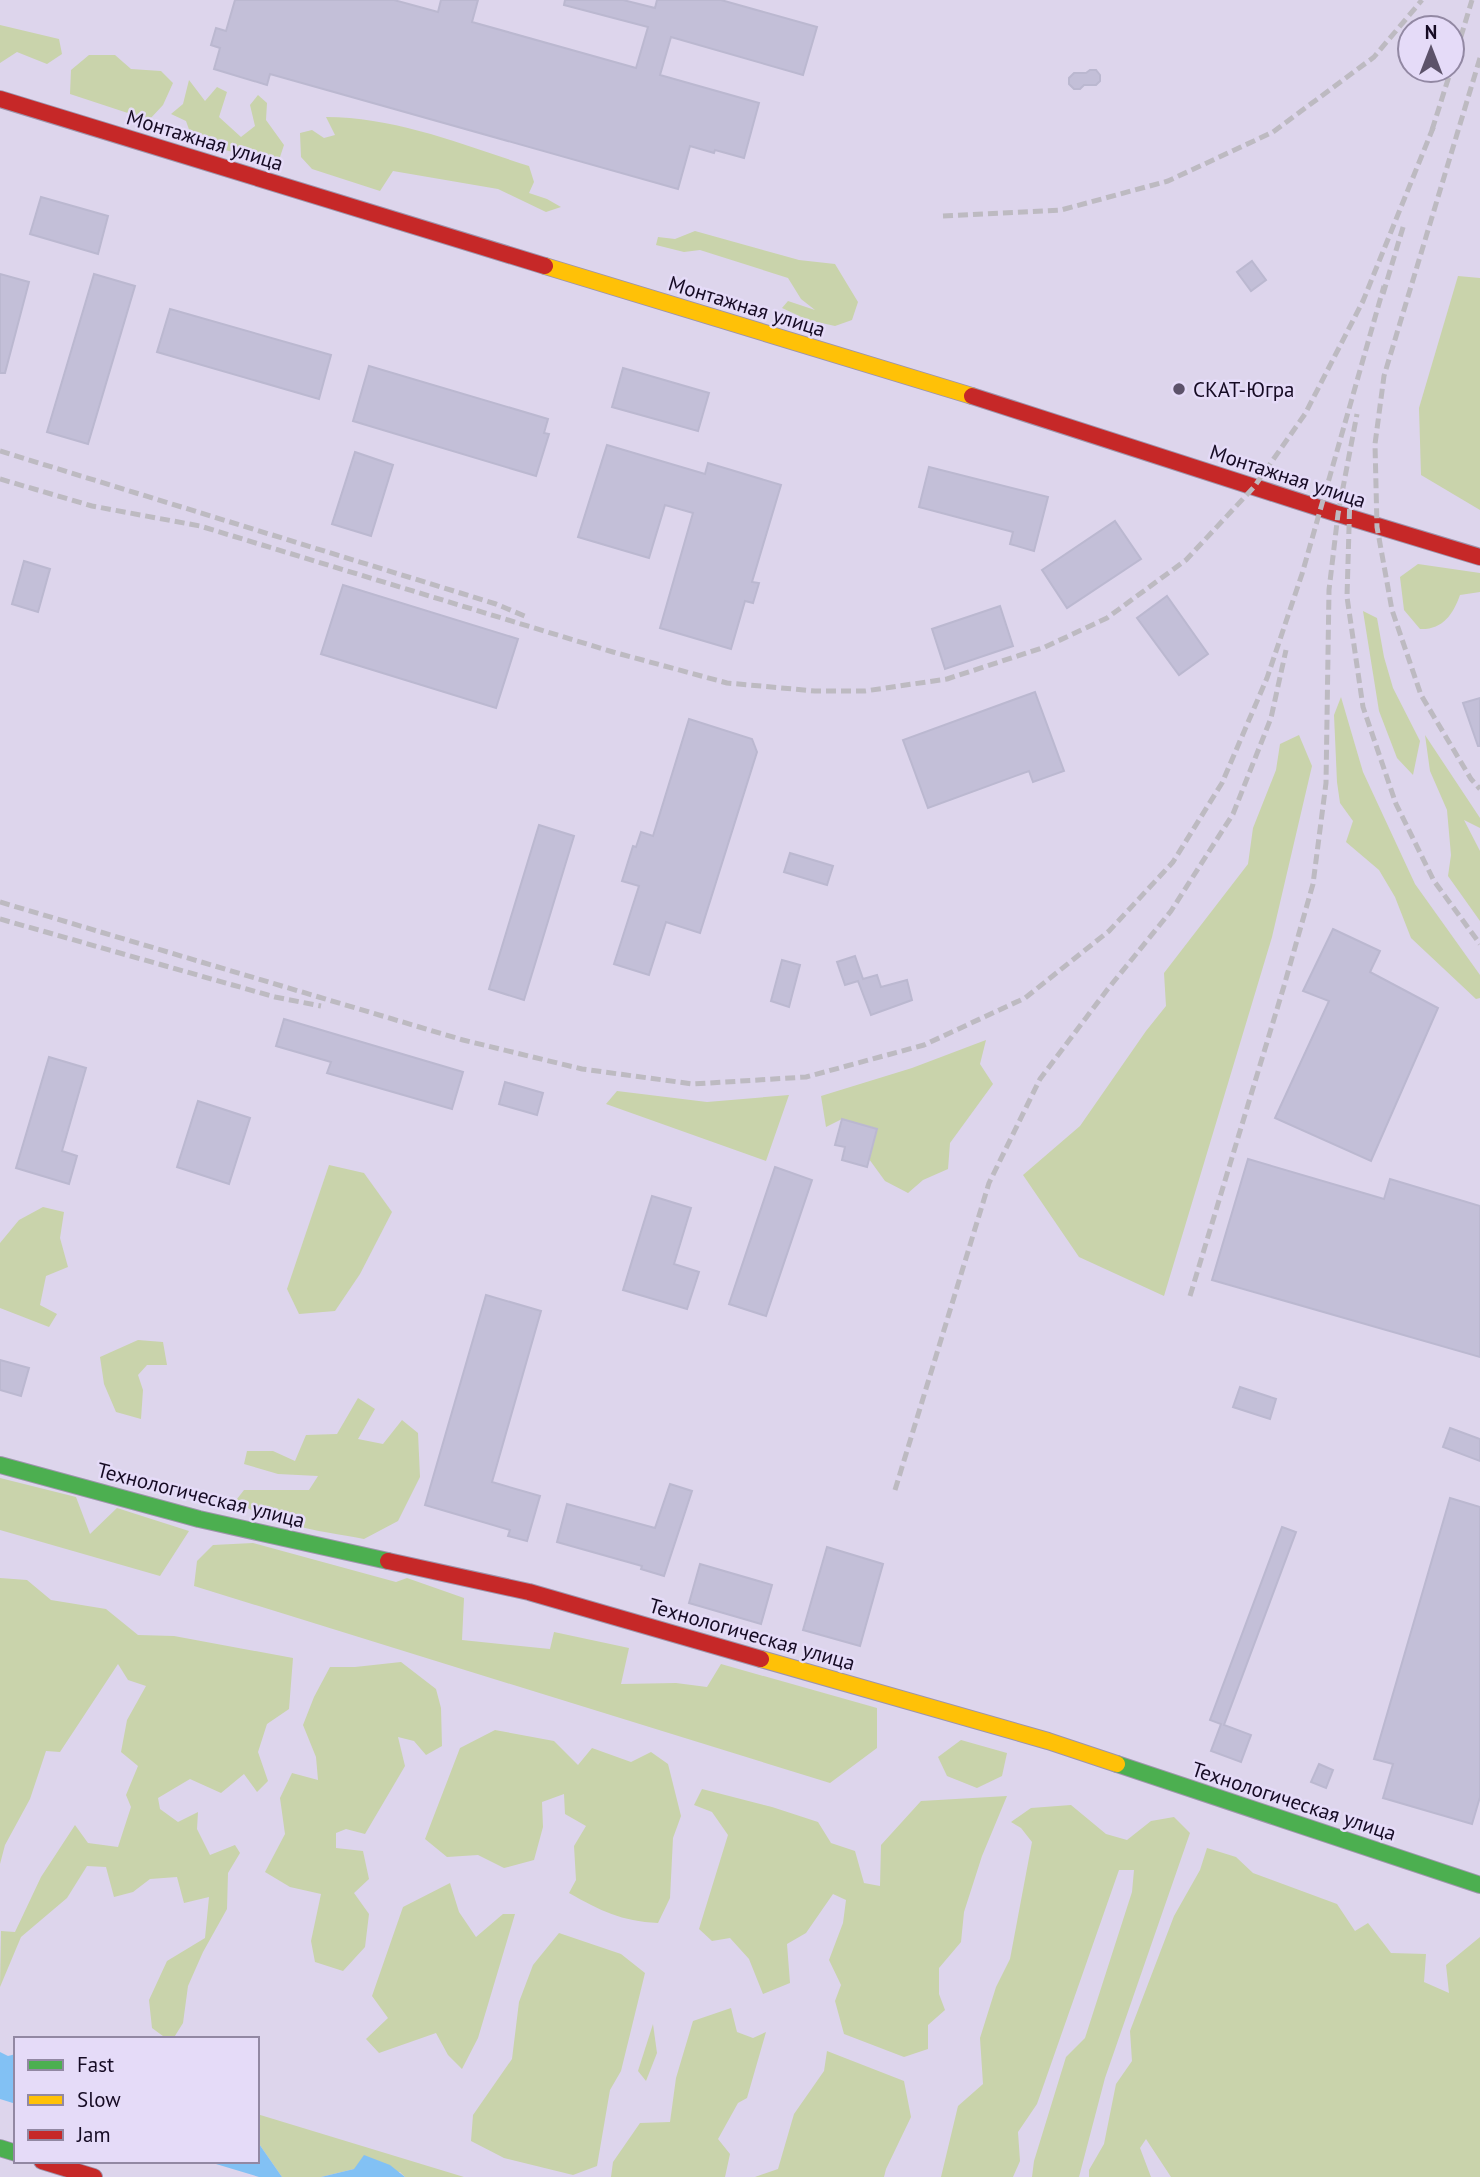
<svg xmlns="http://www.w3.org/2000/svg" width="1480" height="2177" viewBox="0 0 1480 2177" font-family="'PT Sans',sans-serif">
<rect width="100%" height="100%" fill="#ddd5ec"/>
<g fill="#c9d3ab">
<polygon points="0,25 59,39 62,54 47,64 17,52 0,63"/>
<polygon points="89,55 115,55 131,69 161,71 173,83 163,105 149,120 70,94 71,70"/>
<polygon points="189,80 205,101 217,87 227,92 219,117 241,137 255,126 250,105 258,95 267,103 266,120 284,145 278,163 225,150 192,138 186,121 171,114 183,104"/>
<path d="M326,117c70,0 137,28 203,49l5,16 -5,11 18,6 14,8 -15,5 -48,-23 -105,-18 -13,20 -68,-22 -11,-12 -1,-24 12,-3 12,8 11,-3z"/>
<polygon points="695,231 799,260 835,264 858,302 852,320 835,326 808,320 782,308 788,301 815,310 801,299 788,278 700,250 684,252 656,245 658,237 675,239"/>
<polygon points="1458,276 1480,278 1480,510 1421,475 1419,408"/>
<path d="M1418,564l62,9v19l-20,3c-7,20 -18,35 -40,34l-16,-19 -4,-33z"/>
<polygon points="1363,611 1377,618 1384,657 1393,688 1420,741 1413,775 1397,758 1379,711"/>
<polygon points="1341,697 1363,772 1415,884 1480,975 1480,998 1476,999 1411,938 1395,897 1379,870 1346,842 1353,821 1340,803 1337,782 1334,715"/>
<polygon points="1299,735 1312,766 1272,937 1164,1296 1079,1257 1023,1175 1080,1126 1146,1031 1166,1006 1164,973 1248,864 1253,828 1276,770 1280,744"/>
<polygon points="1425,735 1480,818 1480,828 1464,820 1480,851 1480,921 1448,876 1451,855 1447,810 1430,771"/>
<polygon points="986,1040 980,1064 993,1084 950,1143 948,1169 923,1180 908,1193 885,1181 869,1159 877,1129 842,1119 826,1127 821,1096 912,1068"/>
<polygon points="617,1091 707,1102 789,1095 766,1161 606,1104"/>
<polygon points="329,1165 364,1173 392,1212 360,1274 335,1311 299,1314 287,1289"/>
<polygon points="43,1207 64,1212 60,1238 68,1267 46,1276 40,1305 57,1314 49,1327 0,1308 0,1243 19,1220"/>
<polygon points="138,1340 163,1342 167,1365 147,1365 138,1375 143,1390 141,1419 116,1412 104,1384 100,1357"/>
<path d="M358,1398l17,11 -17,30 25,5 19,-24 16,13 2,44 -22,44 -34,18c-34,-7 -104,-14 -127,-40l7,-9h65l9,-14 -40,-2 -34,-10 3,-13h26l22,10 11,-26 31,-1z"/>
<polygon points="0,1478 76,1497 90,1534 117,1508 189,1531 160,1576 0,1530"/>
<polygon points="253,1543 396,1582 407,1578 464,1598 462,1640 550,1649 554,1632 629,1648 621,1684 676,1683 707,1687 721,1664 877,1708 877,1748 830,1783 194,1586 197,1561 213,1545"/>
<polygon points="0,1578 27,1580 51,1600 106,1609 138,1635 174,1636 293,1658 289,1709 267,1724 258,1752 268,1781 257,1792 244,1774 221,1793 190,1779 158,1798 160,1809 178,1822 198,1812 197,1829 210,1855 235,1845 240,1853 228,1873 227,1909 203,1952 188,1986 183,2023 173,2039 167,2039 152,2028 149,2000 167,1961 205,1938 209,1897 184,1903 177,1877 150,1879 133,1892 114,1897 106,1867 87,1866 67,1898 21,1937 0,1987 1,1931 15,1932 41,1877 75,1825 88,1843 118,1847 131,1807 126,1795 138,1766 121,1752 127,1720 146,1686 128,1680 118,1664 60,1752 46,1751 30,1799 5,1845 0,1864"/>
<polygon points="401,1662 436,1689 441,1708 442,1746 426,1755 414,1741 398,1737 405,1766 365,1834 346,1829 336,1833 336,1848 363,1851 369,1879 354,1893 369,1914 365,1947 343,1971 315,1962 311,1941 321,1894 290,1887 265,1872 285,1834 280,1798 292,1773 318,1780 316,1757 303,1725 314,1697 330,1667 355,1667"/>
<path d="M495,1730l59,11 24,24 14,-17 39,14 20,-10 17,12 13,52 -8,22 -3,60 -12,25c-37,-2 -57,-12 -89,-30l7,-13 -2,-34 12,-20 -21,-12 -1,-20 -22,8 1,25 -9,33 -30,8 -26,-13 -31,2 -22,-18 35,-91z"/>
<polygon points="961,1740 1007,1753 1002,1776 977,1788 947,1776 938,1757"/>
<polygon points="702,1789 772,1807 818,1822 831,1843 855,1851 864,1883 880,1886 881,1845 921,1801 1007,1796 982,1856 964,1912 961,1942 939,1968 939,1994 945,2010 928,2025 928,2049 904,2057 844,2034 835,2001 841,1985 829,1960 843,1923 846,1900 833,1894 806,1933 787,1944 790,1983 763,1994 749,1959 730,1938 712,1941 699,1929 728,1835 712,1812 694,1805"/>
<polygon points="1071,1805 1106,1834 1127,1840 1151,1821 1174,1817 1190,1833 1105,2078 1079,2177 1032,2177 1034,2161 1066,2057 1085,2038 1132,1892 1134,1870 1119,1870 1037,2104 1018,2132 1020,2161 1013,2177 941,2177 958,2106 983,2084 980,2038 996,1987 1010,1959 1032,1842 1021,1828 1011,1822 1031,1808"/>
<polygon points="1207,1848 1236,1857 1253,1873 1337,1904 1355,1931 1368,1923 1391,1953 1426,1954 1424,1982 1449,1993 1446,1965 1480,1937 1480,2177 1171,2177 1146,2139 1140,2148 1151,2177 1089,2177 1089,2170 1104,2144 1116,2084 1132,2061 1130,2031 1174,1916 1200,1870"/>
<polygon points="450,1883 459,1912 476,1937 503,1914 515,1914 478,2038 462,2069 448,2055 436,2033 379,2053 366,2039 388,2018 372,1996 403,1907"/>
<polygon points="559,1933 621,1954 645,1973 621,2071 610,2090 597,2166 573,2175 504,2158 471,2141 473,2115 512,2059 519,2002 533,1965"/>
<polygon points="731,2008 737,2032 753,2038 766,2032 747,2098 738,2103 718,2139 730,2154 725,2177 611,2177 613,2162 640,2123 670,2122 676,2078 693,2021"/>
<polygon points="653,2024 657,2053 646,2081 638,2071"/>
<polygon points="827,2051 904,2081 911,2117 886,2169 884,2177 755,2177 778,2169 794,2114 824,2071"/>
<polygon points="257,2114 464,2177 405,2177 400,2172 354,2169 321,2177 282,2177 257,2141"/>
</g>
<g fill="#82c1f4">
<polygon points="0,2052 8,2056 16,2054 16,2104 0,2099"/>
<polygon points="257,2141 282,2177 259,2177 206,2161 257,2161"/>
<polygon points="364,2155 390,2165 405,2177 321,2177 354,2169"/>
</g>
<g fill="#c3bfd8" stroke="#bbb8d0" stroke-width="2">
<polygon points="235,0 394,0 438,12 441,0 478,0 472,22 636,68 648,27 564,5 565,0 623,0 655,8 657,0 721,0 817,27 803,75 671,37 660,75 759,103 744,158 715,150 714,153 690,146 678,189 270,74 267,85 214,69 220,48 211,45 216,28 226,31"/>
<polygon points="1090,70 1096,70 1100,75 1100,81 1096,85 1084,85 1080,89 1074,89 1069,84 1069,78 1074,73 1086,73"/>
<polygon points="41,197 108,216 98,254 30,234"/>
<polygon points="1252,261 1266,280 1251,291 1237,272"/>
<polygon points="0,274 29,282 5,373 0,373"/>
<polygon points="94,274 135,286 88,444 47,432"/>
<polygon points="170,309 331,355 319,399 157,352"/>
<polygon points="369,366 548,419 544,433 549,434 536,476 353,421"/>
<polygon points="623,368 709,393 698,431 612,407"/>
<polygon points="607,445 705,474 708,463 781,485 752,582 759,583 753,603 745,601 731,649 660,628 693,513 665,505 649,558 578,537"/>
<polygon points="355,452 393,465 371,536 332,524"/>
<polygon points="929,467 1048,497 1034,551 1010,544 1013,532 919,507"/>
<polygon points="1115,521 1141,559 1067,608 1042,570"/>
<polygon points="24,561 50,569 38,612 12,604"/>
<polygon points="343,585 518,639 496,708 321,654"/>
<polygon points="1167,596 1208,654 1179,675 1137,618"/>
<polygon points="1000,606 1013,646 945,669 932,629"/>
<polygon points="1035,692 1064,771 1033,782 1029,771 928,808 903,740"/>
<polygon points="1480,698 1480,746 1478,746 1463,703"/>
<polygon points="689,719 752,739 757,752 700,933 666,922 649,975 614,964 639,886 622,881 633,846 636,847 641,832 653,836"/>
<polygon points="539,825 574,836 524,1000 489,989"/>
<polygon points="790,853 833,866 827,885 784,872"/>
<polygon points="1333,929 1380,951 1370,972 1438,1008 1371,1161 1275,1118 1329,1001 1303,991"/>
<polygon points="855,956 863,979 877,975 881,987 907,980 912,1000 871,1015 858,981 845,985 837,962"/>
<polygon points="782,960 800,965 789,1007 771,1001"/>
<polygon points="284,1019 463,1072 452,1109 327,1073 331,1062 276,1046"/>
<polygon points="49,1057 86,1068 62,1151 77,1156 69,1184 16,1168"/>
<polygon points="505,1082 543,1093 537,1115 499,1104"/>
<polygon points="198,1101 250,1118 229,1184 177,1167"/>
<polygon points="842,1119 877,1129 867,1167 842,1160 845,1147 835,1145"/>
<polygon points="1248,1159 1384,1199 1390,1179 1480,1206 1480,1357 1212,1280"/>
<polygon points="775,1167 812,1180 766,1316 729,1304"/>
<polygon points="652,1196 691,1208 674,1264 699,1272 687,1309 623,1290"/>
<polygon points="486,1295 541,1311 492,1482 540,1496 527,1541 508,1536 510,1530 425,1505"/>
<polygon points="0,1360 29,1368 21,1396 0,1390"/>
<polygon points="1240,1387 1276,1399 1270,1419 1233,1407"/>
<polygon points="1450,1428 1480,1439 1480,1461 1443,1447"/>
<polygon points="670,1484 692,1491 664,1576 641,1569 642,1566 557,1542 567,1504 655,1528"/>
<polygon points="1450,1498 1480,1507 1480,1797 1472,1824 1383,1798 1393,1764 1374,1759"/>
<polygon points="1282,1527 1296,1532 1224,1725 1251,1735 1241,1762 1211,1751 1221,1724 1210,1720"/>
<polygon points="827,1547 883,1564 860,1646 803,1630"/>
<polygon points="700,1564 772,1585 761,1624 689,1603"/>
<polygon points="1319,1764 1333,1770 1326,1788 1311,1782"/>
</g>
<g fill="none" stroke-linecap="round" stroke-linejoin="round">
<g stroke="#9d94ab" stroke-width="18">
<g id="fast">
<polyline points="0,1465 199,1519 388,1561"/>
<polyline points="1117,1764 1480,1885"/>
<polyline points="0,2148 16,2153"/>
</g>
</g>
<g stroke="#9d94ab" stroke-width="18">
<g id="slow">
<polyline points="545,266 972,396"/>
<polyline points="761,1659 1048,1741 1117,1764"/>
</g>
</g>
<g stroke="#9d94ab" stroke-width="18">
<g id="jam">
<polyline points="0,99 545,266"/>
<polyline points="972,396 1338,514 1480,557"/>
<polyline points="388,1561 529,1592 761,1659"/>
<polyline points="42,2161 94,2177"/>
</g>
</g>
<use href="#fast" stroke="#4caf50" stroke-width="16"/>
<use href="#slow" stroke="#ffc107" stroke-width="16"/>
<use href="#jam" stroke="#c62828" stroke-width="16"/>
<g stroke="#bdbac1" stroke-width="5" stroke-dasharray="10 5" stroke-linecap="butt">
<polyline points="1480,58 1384,376 1375,444 1377,527 1392,610 1421,695 1471,779 1480,789"/>
<polyline points="1452,66 1472,0"/>
<polyline points="1432,130 1451,70"/>
<polyline points="943,216 1061,210 1168,181 1273,132 1374,57 1422,0"/>
<polyline points="1383,294 1404,224"/>
<polyline points="0,451 496,604 527,617"/>
<polyline points="0,479 92,506 200,526 613,652 727,683 815,691 865,691 947,679 1045,647 1107,618 1186,560 1254,487 1305,414 1363,301 1435,123"/>
<polyline points="1350,494 1347,597 1363,707 1396,804 1434,881 1480,944"/>
<polyline points="0,902 463,1040 582,1069 693,1084 806,1077 924,1045 1025,998 1109,931 1173,862 1222,783 1267,678 1302,574 1384,286"/>
<polyline points="0,919 275,997 321,1006"/>
<polyline points="1190,1296 1284,986 1313,884 1326,783 1329,590 1338,514 1357,414"/>
<polyline points="895,1490 989,1183 1040,1079 1107,990 1171,911 1233,814 1271,718 1286,650"/>
</g>
</g>
<circle fill="#5c526a" stroke="#e5dbf8" stroke-width="2.5" cx="1179" cy="389" r="7"/>
<g text-anchor="middle" dominant-baseline="central" stroke-width="5" stroke-linejoin="round" paint-order="stroke">
<g font-size="21" fill="#160b24" stroke="#e5dbf8">
<text transform="translate(205 140) rotate(17)">Монтажная улица</text>
<text transform="translate(747 306) rotate(17)">Монтажная улица</text>
<text transform="translate(1288 476) rotate(18)">Монтажная улица</text>
<text transform="translate(201 1495) rotate(14)">Технологическая улица</text>
<text transform="translate(752 1634) rotate(16)">Технологическая улица</text>
<text transform="translate(1294 1801) rotate(18)">Технологическая улица</text>
</g>
<g font-size="21" fill="#160b24" stroke="#e5dbf8" text-anchor="start">
<text x="1193" y="389">СКАТ-Югра</text>
</g>
</g>
<rect x="14" y="2037" width="245" height="126" fill="#e5dbf8" stroke="#9288a3" stroke-width="2"/>
<rect x="28" y="2060" width="35" height="10" fill="#4caf50" stroke="#9288a3" stroke-width="2"/>
<text x="77" y="2072" font-size="21" fill="#160b24">Fast</text>
<rect x="28" y="2095" width="35" height="10" fill="#ffc107" stroke="#9288a3" stroke-width="2"/>
<text x="77" y="2107" font-size="21" fill="#160b24">Slow</text>
<rect x="28" y="2130" width="35" height="10" fill="#c62828" stroke="#9288a3" stroke-width="2"/>
<text x="77" y="2142" font-size="21" fill="#160b24">Jam</text>
<g transform="translate(1431 49)"><circle r="33" fill="#e5dbf8" stroke="#9288a3" stroke-width="2"/>
<path d="M0-5L12 26L0 18L-12 26Z" fill="#5c526a"/>
<text y="-10" font-size="19" font-weight="bold" text-anchor="middle" fill="#160b24">N</text>
</g>
</svg>
